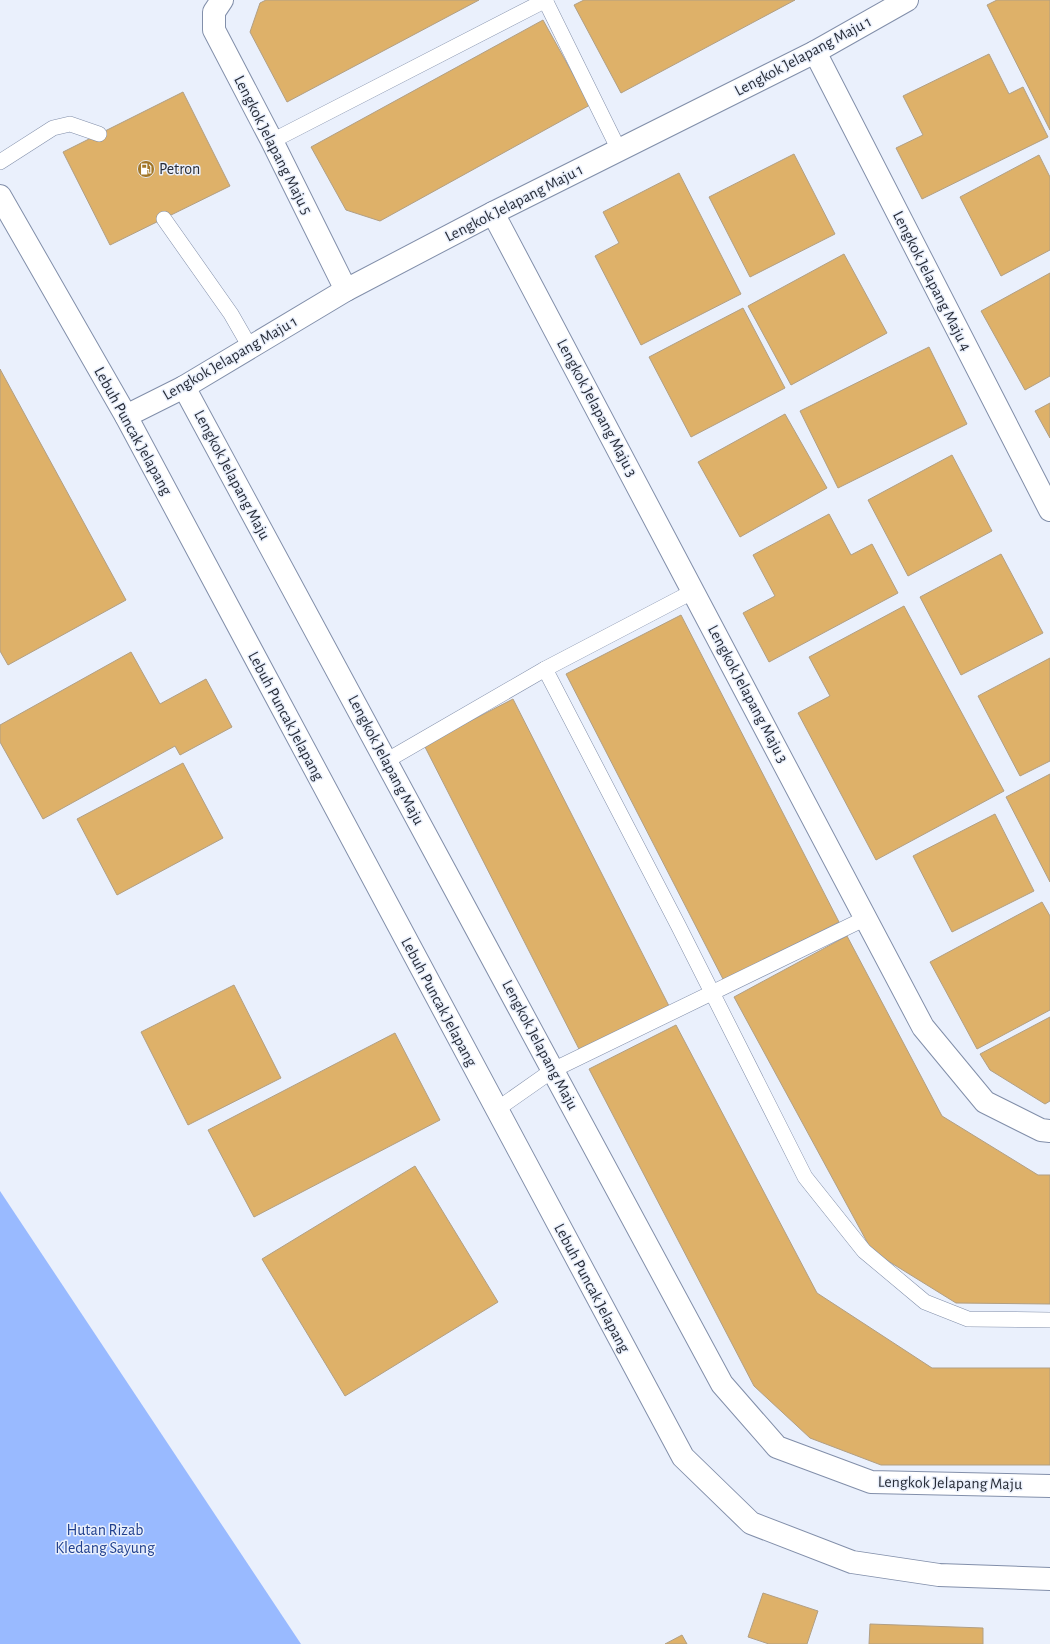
<svg xmlns="http://www.w3.org/2000/svg" width="1050" height="1644" viewBox="0 0 1050 1644" font-family="'Alegreya Sans',sans-serif">
<rect width="100%" height="100%" fill="#eaf0fc"/>
<polygon fill="#99baff" points="0,1191 301,1644 0,1644"/>
<g fill="#deb169" stroke="#b19f84">
<polygon points="266,0 479,0 287,102 250,32 260,3"/>
<polygon points="584,0 795,0 621,93 574,5"/>
<polygon points="997,0 1050,0 1050,130 987,5"/>
<polygon points="543,20 590,105 380,221 346,210 311,147"/>
<polygon points="989,54 1009,94 1023,87 1048,137 922,199 896,148 923,135 903,96"/>
<polygon points="183,92 230,186 110,245 63,152"/>
<polygon points="794,154 835,234 750,277 709,197"/>
<polygon points="1039,155 1050,177 1050,250 1001,276 960,197"/>
<polygon points="679,173 741,294 641,345 595,256 619,243 603,212"/>
<polygon points="844,254 887,333 791,385 748,306"/>
<polygon points="1050,273 1050,376 1025,390 981,311"/>
<polygon points="743,308 785,388 691,437 649,357"/>
<polygon points="929,347 967,424 838,488 800,411"/>
<polygon points="0,369 126,600 8,665 0,651"/>
<polygon points="1050,403 1050,438 1035,411"/>
<polygon points="785,414 827,488 740,537 698,462"/>
<polygon points="952,455 992,531 908,576 868,500"/>
<polygon points="829,514 851,555 872,544 898,593 769,662 743,613 775,596 753,555"/>
<polygon points="1001,554 1043,633 961,675 920,597"/>
<polygon points="904,606 1004,791 876,860 798,713 830,696 809,657"/>
<polygon points="681,615 839,922 724,981 566,674"/>
<polygon points="131,652 160,704 206,679 232,727 180,755 175,746 43,819 0,742 0,725"/>
<polygon points="1050,658 1050,761 1020,776 978,696"/>
<polygon points="513,699 669,1006 580,1051 424,745"/>
<polygon points="183,763 223,838 117,895 77,819"/>
<polygon points="1050,774 1050,882 1006,797"/>
<polygon points="995,814 1034,891 952,932 913,856"/>
<polygon points="1042,902 1050,916 1050,1010 977,1049 930,962"/>
<polygon points="847,936 942,1116 1038,1175 1050,1175 1050,1304 956,1303 872,1251 734,997"/>
<polygon points="234,985 281,1078 188,1125 141,1032"/>
<polygon points="1050,1017 1050,1101 1045,1104 990,1070 980,1054"/>
<polygon points="676,1025 817,1293 932,1368 1050,1368 1050,1465 881,1465 810,1438 754,1386 589,1069"/>
<polygon points="395,1033 440,1120 254,1217 208,1130"/>
<polygon points="415,1166 498,1302 345,1396 262,1259"/>
<polygon points="763,1593 818,1611 807,1644 769,1644 748,1637"/>
<polygon points="870,1624 983,1628 983,1644 869,1644"/>
<polygon points="682,1635 687,1644 665,1644"/>
</g>
<g fill="none" stroke-linecap="round" stroke-linejoin="round">
<g stroke="#828faa" stroke-width="16">
<g id="service">
<polyline points="545,0 619,150"/>
<polyline points="272,141 546,0"/>
<polyline points="0,162 53,128 70,124 99,134"/>
<polyline points="164,219 231,314 250,347"/>
<polyline points="545,669 678,925 805,1177 864,1251 925,1302 968,1319 1050,1320"/>
<polyline points="386,761 545,669 694,591"/>
<polyline points="496,1110 553,1070 866,918"/>
</g>
</g>
<g stroke="#828faa" stroke-width="24">
<g id="minor">
<polyline points="222,0 214,12 214,30 272,141 346,290"/>
<polyline points="815,52 1050,510"/>
<polyline points="493,213 923,1027 985,1102 1041,1130 1050,1131"/>
<polyline points="184,387 722,1384 777,1447 871,1482 1050,1486"/>
<polyline points="126,416 184,387 346,290 493,213 815,52 907,0"/>
</g>
</g>
<g stroke="#828faa" stroke-width="24">
<polyline id="tertiary" points="0,196 126,416 683,1457 751,1523 852,1562 939,1575 1050,1579"/>
</g>
<use href="#service" stroke="#fff" stroke-width="15"/>
<use href="#minor" stroke="#fff" stroke-width="22"/>
<use href="#tertiary" stroke="#fff" stroke-width="22"/>
</g>
<defs>
<g id="fuel-disc" transform="scale(0.9)"><circle r="9.5" fill="#a37728" stroke="#eaf0fc"/><path d="M-5.5-6h7V0h2V4h1.3V-2.5L3-4.5l.8-.8L6-3V5H2.5V1h-1V6h-7ZM-4.2-4.7v3.2H.2V-4.7Z" fill="#fff"/></g>
</defs>
<g fill-rule="evenodd">
<use href="#fuel-disc" x="146" y="169"/>
</g>
<g text-anchor="middle" dominant-baseline="central" stroke-width="3" stroke-linejoin="round" paint-order="stroke">
<g font-size="16" fill="#282d38" stroke="#eaf0fc">
<text transform="translate(803 56) rotate(-28)">Lengkok Jelapang Maju 1</text>
<text transform="translate(273 145) rotate(63)">Lengkok Jelapang Maju 5</text>
<text transform="translate(514 203) rotate(-27)">Lengkok Jelapang Maju 1</text>
<text transform="translate(932 281) rotate(63)">Lengkok Jelapang Maju 4</text>
<text transform="translate(230 358) rotate(-30)">Lengkok Jelapang Maju 1</text>
<text transform="translate(597 408) rotate(62)">Lengkok Jelapang Maju 3</text>
<text transform="translate(133 431) rotate(61)">Lebuh Puncak Jelapang</text>
<text transform="translate(232 475) rotate(62)">Lengkok Jelapang Maju</text>
<text transform="translate(748 694) rotate(62)">Lengkok Jelapang Maju 3</text>
<text transform="translate(286 716) rotate(62)">Lebuh Puncak Jelapang</text>
<text transform="translate(386 760) rotate(62)">Lengkok Jelapang Maju</text>
<text transform="translate(439 1002) rotate(62)">Lebuh Puncak Jelapang</text>
<text transform="translate(540 1045) rotate(62)">Lengkok Jelapang Maju</text>
<text transform="translate(592 1288) rotate(62)">Lebuh Puncak Jelapang</text>
<text transform="translate(950 1483) rotate(1)">Lengkok Jelapang Maju</text>
</g>
<g font-size="16" fill="#282d38" stroke="#eaf0fc" text-anchor="start">
<text x="159" y="169">Petron</text>
</g>
<g font-size="16" fill="#21418f" stroke="#eaf0fc">
<text x="105" y="1530">Hutan Rizab<tspan x="105" dy="18">Kledang Sayung</tspan></text>
</g>
</g>
</svg>
